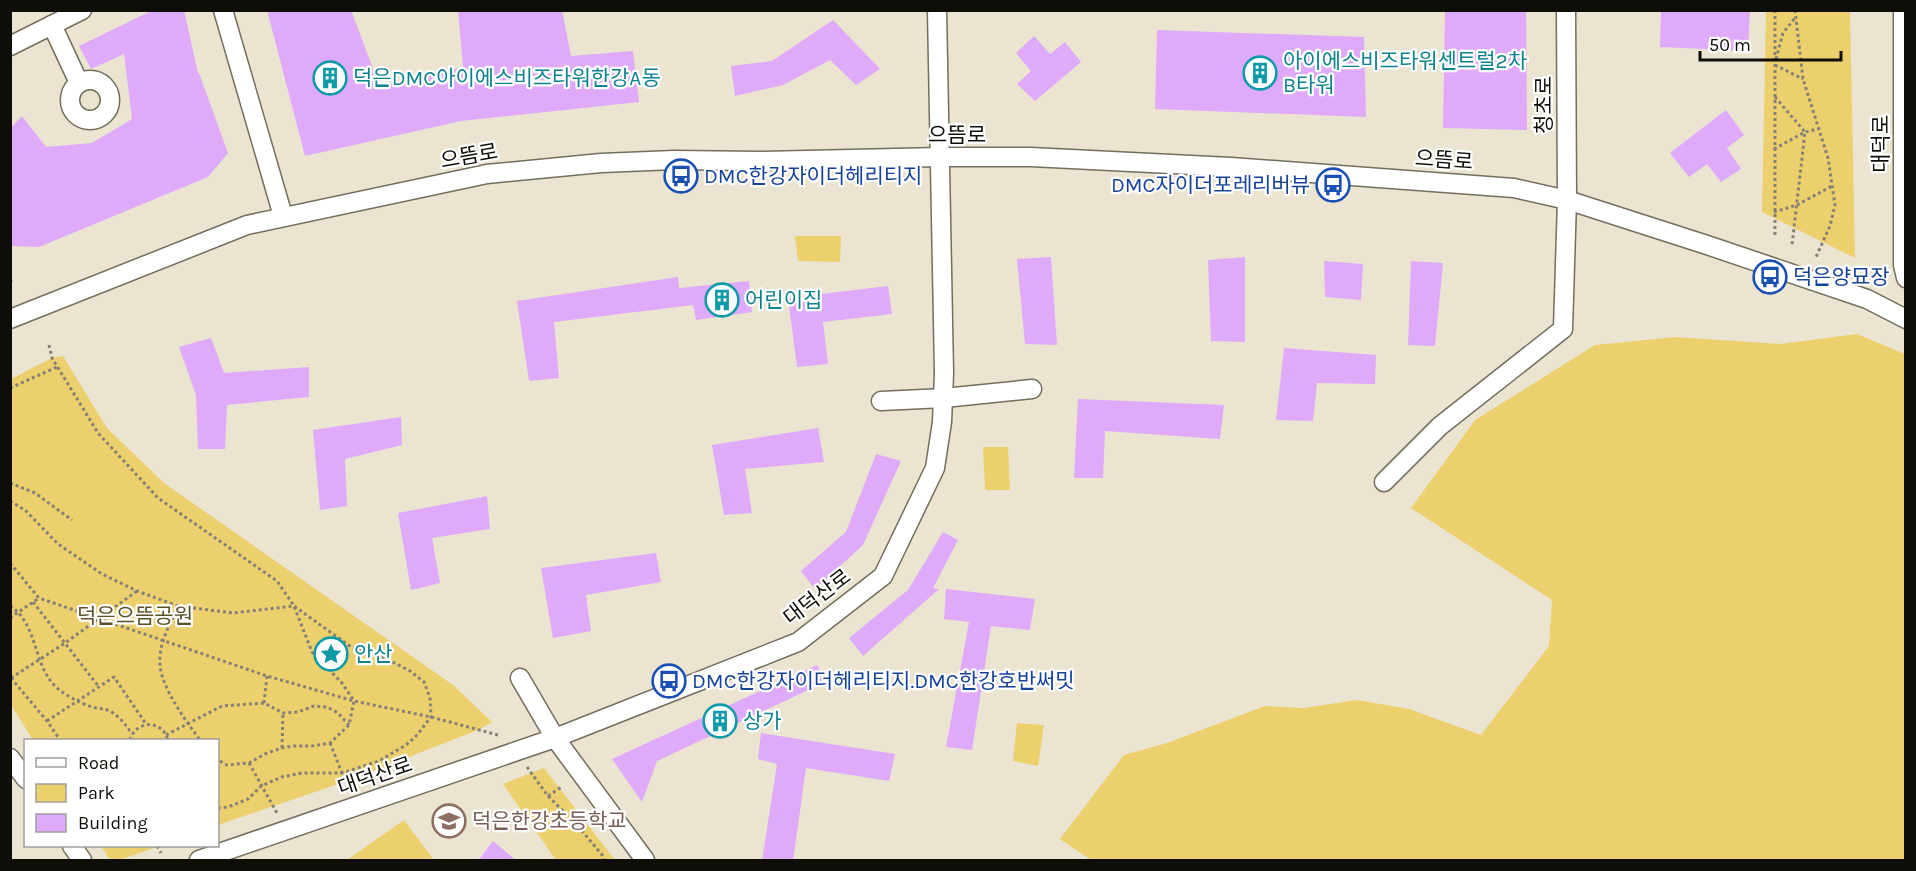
<svg xmlns="http://www.w3.org/2000/svg" width="1916" height="871" viewBox="0 0 1916 871" font-family="Karla,'Noto Sans KR',sans-serif">
<rect width="100%" height="100%" fill="#eae4d1"/>
<g fill="#edd06e">
<polygon points="1766,11 1850,11 1855,258 1762,212"/>
<polygon points="795,236 841,236 840,262 798,261"/>
<polygon points="1857,334 1905,354 1905,860 1091,860 1060,839 1124,755 1167,743 1265,706 1303,708 1357,700 1409,709 1481,735 1549,646 1552,600 1411,508 1475,420 1595,345 1675,337 1780,344"/>
<polygon points="63,356 107,428 164,483 453,685 492,722 478,730 347,781 218,825 218,740 33,740 11,705 11,379 52,358"/>
<polygon points="983,447 1008,447 1010,490 985,490"/>
<polygon points="1017,723 1044,725 1038,766 1013,761"/>
<polygon points="544,768 615,860 556,860 503,784"/>
<polygon points="404,820 434,860 347,860"/>
<polygon points="101,846 160,846 119,860 110,860"/>
</g>
<g fill="#dfaafa">
<polygon points="153,10 184,10 198,73 199,73 228,153 208,177 39,247 10,246 10,129 22,116 46,147 92,143 132,119 124,54 91,69 79,46"/>
<polygon points="267,10 351,10 379,85 463,67 458,10 562,10 571,56 633,51 639,102 461,121 305,156"/>
<polygon points="1445,10 1526,10 1527,130 1443,128"/>
<polygon points="1661,10 1750,10 1748,51 1660,47"/>
<polygon points="833,20 880,69 856,85 830,60 783,85 735,96 731,66 772,61"/>
<polygon points="1157,30 1364,37 1366,117 1155,109"/>
<polygon points="1034,36 1050,54 1065,42 1081,62 1035,101 1017,84 1031,71 1016,53"/>
<polygon points="1726,110 1744,135 1727,148 1741,169 1721,182 1707,164 1689,177 1670,153"/>
<polygon points="1051,257 1057,345 1025,344 1017,259"/>
<polygon points="1245,257 1245,342 1211,341 1208,260"/>
<polygon points="1324,261 1363,264 1361,300 1325,297"/>
<polygon points="1411,261 1443,263 1435,346 1408,345"/>
<polygon points="678,277 679,288 749,281 752,312 696,320 693,305 554,322 559,378 529,381 517,301"/>
<polygon points="888,286 892,314 823,322 828,364 797,367 788,298"/>
<polygon points="211,338 224,373 309,367 309,397 227,405 225,449 198,449 196,395 179,347"/>
<polygon points="1284,348 1376,355 1375,384 1317,383 1313,421 1276,420"/>
<polygon points="1078,399 1224,405 1220,439 1105,431 1103,478 1074,478"/>
<polygon points="401,417 402,445 345,459 347,506 320,510 313,430"/>
<polygon points="818,428 824,462 745,469 752,513 724,515 712,445"/>
<polygon points="876,454 901,461 863,545 815,589 801,571 846,532"/>
<polygon points="487,496 490,529 432,538 440,583 411,590 398,513"/>
<polygon points="943,532 958,540 933,588 939,589 863,656 849,638 908,590"/>
<polygon points="656,553 661,582 586,595 591,631 553,638 541,568"/>
<polygon points="946,589 1035,599 1030,630 991,626 972,750 946,747 969,622 944,619"/>
<polygon points="817,665 825,682 657,761 642,802 612,759"/>
<polygon points="761,733 895,754 889,781 806,768 793,861 762,861 777,764 758,759"/>
<polygon points="493,841 517,861 478,861"/>
</g>
<g fill="none" stroke-linecap="round" stroke-linejoin="round">
<g stroke="#736e5d" stroke-width="21">
<g id="minor">
<polyline points="223,10 283,216"/>
<polyline points="1903,10 1903,265 1906,278"/>
<polyline points="52,25 79,83"/>
<polyline points="10,46 82,10"/>
<circle cx="90" cy="100" r="20"/>
<polyline points="10,319 247,225 487,174 601,163 674,160 759,161 940,157 1031,157 1231,167 1514,188 1567,200 1707,245 1867,299 1906,319"/>
<polyline points="881,401 944,398 1032,389"/>
<polyline points="1384,482 1440,426 1563,329 1567,200 1566,10"/>
<polyline points="520,678 555,738 645,860"/>
<polyline points="10,758 26,779"/>
<polyline points="72,846 82,860"/>
<polyline points="199,860 555,738 798,642 883,576 935,468 942,422 944,373 937,10"/>
</g>
</g>
<g stroke="#858174" stroke-width="3" stroke-dasharray="3 3" stroke-linecap="butt">
<polyline points="1775,10 1775,236"/>
<polyline points="1795,10 1803,79 1828,158 1835,205 1830,226 1816,257"/>
<polyline points="1776,59 1783,33 1795,18"/>
<polyline points="1775,65 1803,79"/>
<polyline points="1775,97 1805,132 1792,245"/>
<polyline points="1774,149 1805,132 1818,129"/>
<polyline points="1774,212 1797,205 1832,186"/>
<polyline points="10,280 13,284"/>
<polyline points="49,345 52,358 98,433 158,498 277,581 294,606 312,652 342,683 354,701 349,725 330,743 312,746 293,746 282,748 265,754 249,763 227,765 218,760"/>
<polyline points="10,388 57,367"/>
<polyline points="10,483 35,493 72,520"/>
<polyline points="10,501 25,510 58,544 102,574 137,591 178,606 233,613 294,606 351,647 387,659 410,671 424,682 430,698 431,717 417,735 406,745 379,761 342,773 302,773 282,777 261,786 248,799 228,807 218,808"/>
<polyline points="10,563 39,598 267,676 354,701 431,717 498,735"/>
<polyline points="33,602 99,687"/>
<path d="M10,606c28,18 23,58 45,80 9,9 25,17 37,21 6,2 12,1 18,4 10,6 16,14 22,23"/>
<path d="M178,606c-8,18 -20,39 -18,59 2,24 26,56 40,75"/>
<polyline points="10,618 39,598"/>
<polyline points="11,678 65,643 137,591"/>
<polyline points="11,678 47,721 60,740"/>
<polyline points="264,703 267,676"/>
<polyline points="47,721 114,677 146,724"/>
<polyline points="166,735 222,706 264,703 283,713 298,712 314,706 327,707 338,713 349,725"/>
<path d="M130,740c6,-20 32,-21 38,0"/>
<polyline points="330,743 342,773 352,786"/>
<polyline points="282,748 283,713"/>
<polyline points="249,763 277,813"/>
<polyline points="527,767 548,796 577,825 603,856 604,860"/>
<polyline points="548,796 563,786"/>
<polyline points="157,846 161,853"/>
</g>
<use href="#minor" stroke="#fff" stroke-width="18"/>
</g>
<defs>
<g id="building-ring" transform="scale(1.725)"><circle r="9.5" fill="#fff" stroke="#0f9aa8" stroke-width="1.5"/><path d="M-4-6H4V6H1V3H-1V6H-4ZM-2.5-4.3h1.7v1.8h-1.7ZM.8-4.3h1.7v1.8H.8ZM-2.5-1h1.7V.8h-1.7ZM.8-1h1.7V.8H.8Z" fill="#0f9aa8"/></g>
<g id="bus-ring" transform="scale(1.725)"><circle r="9.5" fill="#fff" stroke="#1a4fb4" stroke-width="1.5"/><path d="M-5-6H5V4H4V6H2V4H-2V6H-4V4H-5ZM-3.5-4V0h7V-4ZM-3.5 1.2v1.5H-2V1.2ZM2 1.2v1.5H3.5V1.2Z" fill="#1a4fb4"/></g>
<g id="sight-ring" transform="scale(1.725)"><circle r="9.5" fill="#fff" stroke="#0f9aa8" stroke-width="1.5"/><path d="M0-6L1.8-2.2L6-1.7L2.9 1.2L3.7 5.4L0 3.3L-3.7 5.4L-2.9 1.2L-6-1.7L-1.8-2.2Z" fill="#0f9aa8"/></g>
<g id="school-ring" transform="scale(1.725)"><circle r="9.5" fill="#fff" stroke="#8d6e63" stroke-width="1.5"/><path d="M0-5L7-2L0 1L-7-2ZM-4 1L0 2.5L4 1V4Q0 6-4 4Z" fill="#8d6e63"/></g>
</defs>
<g fill-rule="evenodd">
<use href="#building-ring" x="1260" y="73"/>
<use href="#building-ring" x="330" y="78"/>
<use href="#bus-ring" x="681" y="176"/>
<use href="#bus-ring" x="1333" y="185"/>
<use href="#bus-ring" x="1770" y="277"/>
<use href="#building-ring" x="722" y="300"/>
<use href="#sight-ring" x="331" y="654"/>
<use href="#bus-ring" x="669" y="681"/>
<use href="#building-ring" x="720" y="721"/>
<use href="#school-ring" x="449" y="821"/>
</g>
<g text-anchor="middle" dominant-baseline="central" stroke-width="4.5" stroke-linejoin="round" paint-order="stroke">
<g font-size="21" fill="#0d838f" stroke="#fff" text-anchor="start">
<text x="1283" y="61">아이에스비즈타워센트럴2차<tspan x="1283" dy="24">B타워</tspan></text>
<text x="353" y="78">덕은DMC아이에스비즈타워한강A동</text>
<text x="745" y="300">어린이집</text>
<text x="354" y="654">안산</text>
<text x="743" y="721">상가</text>
</g>
<g font-size="21" fill="#0f0d07" stroke="#fff">
<text transform="translate(1544 105) rotate(-90)">청초로</text>
<text x="957" y="135">으뜸로</text>
<text transform="translate(1881 144) rotate(-90)">대덕로</text>
<text transform="translate(469 156) rotate(-10)">으뜸로</text>
<text transform="translate(1444 160) rotate(4)">으뜸로</text>
<text transform="translate(817 597) rotate(-37)">대덕산로</text>
<text transform="translate(375 776) rotate(-19)">대덕산로</text>
</g>
<g font-size="21" fill="#164399" stroke="#fff" text-anchor="start">
<text x="704" y="176">DMC한강자이더헤리티지</text>
<text x="1310" y="185" text-anchor="end">DMC자이더포레리버뷰</text>
<text x="1793" y="277">덕은양묘장</text>
<text x="692" y="681">DMC한강자이더헤리티지.DMC한강호반써밋</text>
</g>
<g font-size="21" fill="#5c5027" stroke="#fff">
<text x="135" y="616">덕은으뜸공원</text>
</g>
<g font-size="21" fill="#785e54" stroke="#fff" text-anchor="start">
<text x="472" y="821">덕은한강초등학교</text>
</g>
</g>
<rect width="1916" height="871" fill="none" stroke="#0f0d07" stroke-width="24"/>
<rect x="24" y="739" width="195" height="108" fill="#ffffff" stroke="#9f9e9c" stroke-width="1.5"/>
<rect x="36" y="758" width="30" height="9" fill="#ffffff" stroke="#9f9e9c" stroke-width="1.5"/>
<text x="78" y="769" font-size="18" fill="#0f0d07">Road</text>
<rect x="36" y="784" width="30" height="18" fill="#edd06e" stroke="#9f9e9c" stroke-width="1.5"/>
<text x="78" y="799" font-size="18" fill="#0f0d07">Park</text>
<rect x="36" y="814" width="30" height="18" fill="#dfaafa" stroke="#9f9e9c" stroke-width="1.5"/>
<text x="78" y="829" font-size="18" fill="#0f0d07">Building</text>
<path d="M1700 51v9h141v-9" fill="none" stroke="#0f0d07" stroke-width="3"/>
<text x="1709" y="51" font-size="18" fill="#0f0d07" stroke="#ffffff" stroke-width="4.5" paint-order="stroke">50 m</text>
</svg>
